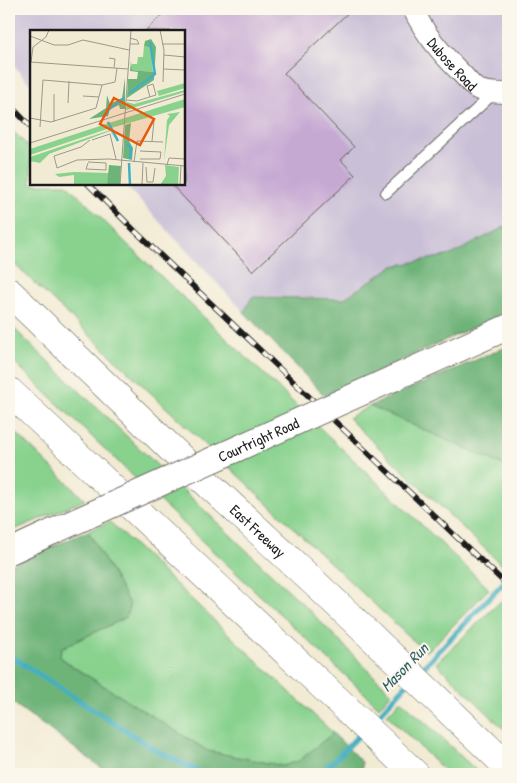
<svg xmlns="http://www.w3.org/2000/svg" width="517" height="783" viewBox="0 0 517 783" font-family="'Patrick Hand',sans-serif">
<rect width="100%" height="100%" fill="#fbf7ec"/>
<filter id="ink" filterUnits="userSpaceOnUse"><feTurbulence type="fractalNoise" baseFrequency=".02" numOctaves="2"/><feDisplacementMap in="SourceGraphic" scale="10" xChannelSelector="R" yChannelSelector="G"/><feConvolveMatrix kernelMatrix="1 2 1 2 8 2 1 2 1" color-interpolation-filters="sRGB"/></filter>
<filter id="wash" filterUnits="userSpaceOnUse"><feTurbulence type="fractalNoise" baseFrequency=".0096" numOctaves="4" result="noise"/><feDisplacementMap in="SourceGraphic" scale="20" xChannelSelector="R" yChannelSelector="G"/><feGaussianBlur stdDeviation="1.12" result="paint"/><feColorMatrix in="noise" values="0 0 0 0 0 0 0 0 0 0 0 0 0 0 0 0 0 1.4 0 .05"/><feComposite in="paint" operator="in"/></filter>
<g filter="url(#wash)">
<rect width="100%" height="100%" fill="#f2ebd4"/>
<polygon fill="#c9bfd7" points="9,9 508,9 508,225 451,255 393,266 343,299 252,297 244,312 124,184 184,184 184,31 31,31 31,85 9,61"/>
<g fill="#88d28e" stroke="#527755">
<polygon points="9,127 31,149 31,184 67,184 125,242 489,589 427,652 409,637 9,259"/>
<polygon points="9,324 306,607 373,675 392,693 379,707 136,479 9,357"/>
<polygon points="370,406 508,467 508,569 507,570 348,418"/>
<polygon points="9,426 85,500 9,532"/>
<polygon points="110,522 333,733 299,761 283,766 208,751 75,668 60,657 61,648 125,618 129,605 88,531"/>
<polygon points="502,600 508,606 508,733 436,663"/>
<polygon points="401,700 480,774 448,774 387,715"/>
</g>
<g fill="#6eb479" stroke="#45684a">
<polygon points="508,225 508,311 325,396 244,312 252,297 343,299 393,266 451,255"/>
<polygon points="508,346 508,467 370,406"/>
<polygon points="88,531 130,605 125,618 61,648 60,657 75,668 208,751 283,766 299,761 333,733 362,762 362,774 110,774 9,700 9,566"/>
</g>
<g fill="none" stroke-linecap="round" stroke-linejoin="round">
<g stroke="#43afc2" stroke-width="5.5">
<polyline points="9,655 157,751 203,774"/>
<polyline points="418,673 508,578"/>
<polyline points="372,722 408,683"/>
<polyline points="319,774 334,761 362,732"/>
</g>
</g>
<g id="blocks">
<polygon fill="#c6a9d3" points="169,9 352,9 284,73 354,147 341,160 355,175 253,271 171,184 184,184 184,31 145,31"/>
</g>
</g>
<g filter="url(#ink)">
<use href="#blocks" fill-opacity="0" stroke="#67645c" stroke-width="1"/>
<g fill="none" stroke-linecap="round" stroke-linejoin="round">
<g stroke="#67645c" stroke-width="12">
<polyline id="service" points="386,193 494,93"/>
</g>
<g stroke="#67645c" stroke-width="22">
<g id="minor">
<path id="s1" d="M413,9c12,26 30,46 50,66 4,4 9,11 14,14 7,3 23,4 31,4"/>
</g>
</g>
<g stroke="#67645c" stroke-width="27">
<g id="tertiary">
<polyline points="392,379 508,327"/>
<polyline points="9,552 52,532"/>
</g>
</g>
<g stroke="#67645c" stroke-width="29">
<g id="motorway">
<path id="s2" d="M9,292l182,176 144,134 173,165"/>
<polyline points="9,391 331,694 415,774"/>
</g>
</g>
<use href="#service" stroke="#fff" stroke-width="10"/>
<use href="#minor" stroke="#fff" stroke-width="20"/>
<use href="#tertiary" stroke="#fff" stroke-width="25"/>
<use href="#motorway" stroke="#fff" stroke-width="28"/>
<g stroke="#1c1c1c" stroke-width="5.5">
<g id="rail">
<polyline points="9,104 31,127"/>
<polyline points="88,184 135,231 508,586"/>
</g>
</g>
<use href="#rail" stroke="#fbf7ec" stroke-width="4" stroke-dasharray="11" stroke-linecap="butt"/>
<g stroke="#67645c" stroke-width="27" stroke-linecap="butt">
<g id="tertiary-bridge">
<path id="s3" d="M52,532l340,-153"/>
</g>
</g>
<use href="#tertiary-bridge" stroke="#fff" stroke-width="25"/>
</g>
</g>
<g text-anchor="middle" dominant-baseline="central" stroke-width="4" stroke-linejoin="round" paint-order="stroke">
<g font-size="15" fill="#1c1c1c" stroke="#fbf7ec">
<text stroke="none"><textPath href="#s1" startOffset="68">Dubose Road</textPath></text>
<text stroke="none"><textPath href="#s3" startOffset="226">Courtright Road</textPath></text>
<text stroke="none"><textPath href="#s2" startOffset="345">East Freeway</textPath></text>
</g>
<g font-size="16" font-style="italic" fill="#2e5e67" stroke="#fbf7ec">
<text transform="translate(404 667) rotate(-46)">Mason Run</text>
</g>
</g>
<g transform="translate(30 30)">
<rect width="155" height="155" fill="#f2ebd4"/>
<path d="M114,16l7,2 2,24 -22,-2 1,-6h5l1,-7h5zM155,53v5l-26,8 -2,-5zM155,60v2l-59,18 1,-8 7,2zM155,69v8l-74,21 -2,-5zM150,82l-11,13 -5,36 3,-41 3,-4 -3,-2zM79,93l1,5 -80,27v-6zM80,100l8,13 -8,-12 -61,23 -9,9 -10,-2v-4zM135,135l14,2 -1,18h-18l6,-9zM44,142l35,1v4l-2,8h-33v-10l-15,2 -4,-3z" fill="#88d28e"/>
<path d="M121,9l5,8 -2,33 -27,18 1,-19h9l1,-7 -8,-1 1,-10 1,9 22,2 -3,-24 -7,-2 1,-5zM95,48v31h-5l-1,-4 -9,4 -2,7 -19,3 17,-11 1,-13 3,9 12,-6zM101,93l-2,18 4,7 -1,12 -9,-2 2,-33zM79,135l12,1 -1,19h-13z" fill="#6eb479"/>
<path fill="none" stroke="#43afc2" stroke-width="2.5" d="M100,63l25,-19 -5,-32M76,86l2,-6 16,-12M78,92l10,19M97,114l4,4 -1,11M99,133l1,22"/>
<path fill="none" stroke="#9c988a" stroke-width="1" d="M101,0h17M130,0l4,20 -1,32M0,6l24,9h14l15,-5 46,10M100,14h9l-2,-4 -7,-2M132,14h23M134,25l21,2M79,28l6,1 -1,9M0,32l98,7M1,32l2,-15 13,-10 3,-7M133,39l22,1M53,66l16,1M96,70l11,1 6,-2 13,-4 -3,-11 -6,2 3,11M38,73l1,-22M0,88l21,4 45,-14 6,-23 13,-3 2,-14M24,92v-28M10,97l3,-47 59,5M60,110l-9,7 -27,9 3,12 20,-8 32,-1 76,7M62,110l18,-6 6,25M122,111l2,-20M0,113l155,-49M110,129h20l1,-7 -21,-1M58,132l18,1M104,132l3,-21 26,1M58,133l-2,6 20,1v-7M137,135l2,-7 16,1M116,137l1,15h6l2,-14M90,155l11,-155M112,155l1,-22M150,155l1,-19"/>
<path fill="#e8590c" fill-opacity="0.15" stroke="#e8590c" stroke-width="2.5" d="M84,68l40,21 -14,26 -40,-21z"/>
<rect width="155" height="155" fill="none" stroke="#1c1c1c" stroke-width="2.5"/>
</g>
<rect width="517" height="783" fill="none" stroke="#fbf7ec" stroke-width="30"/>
</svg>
